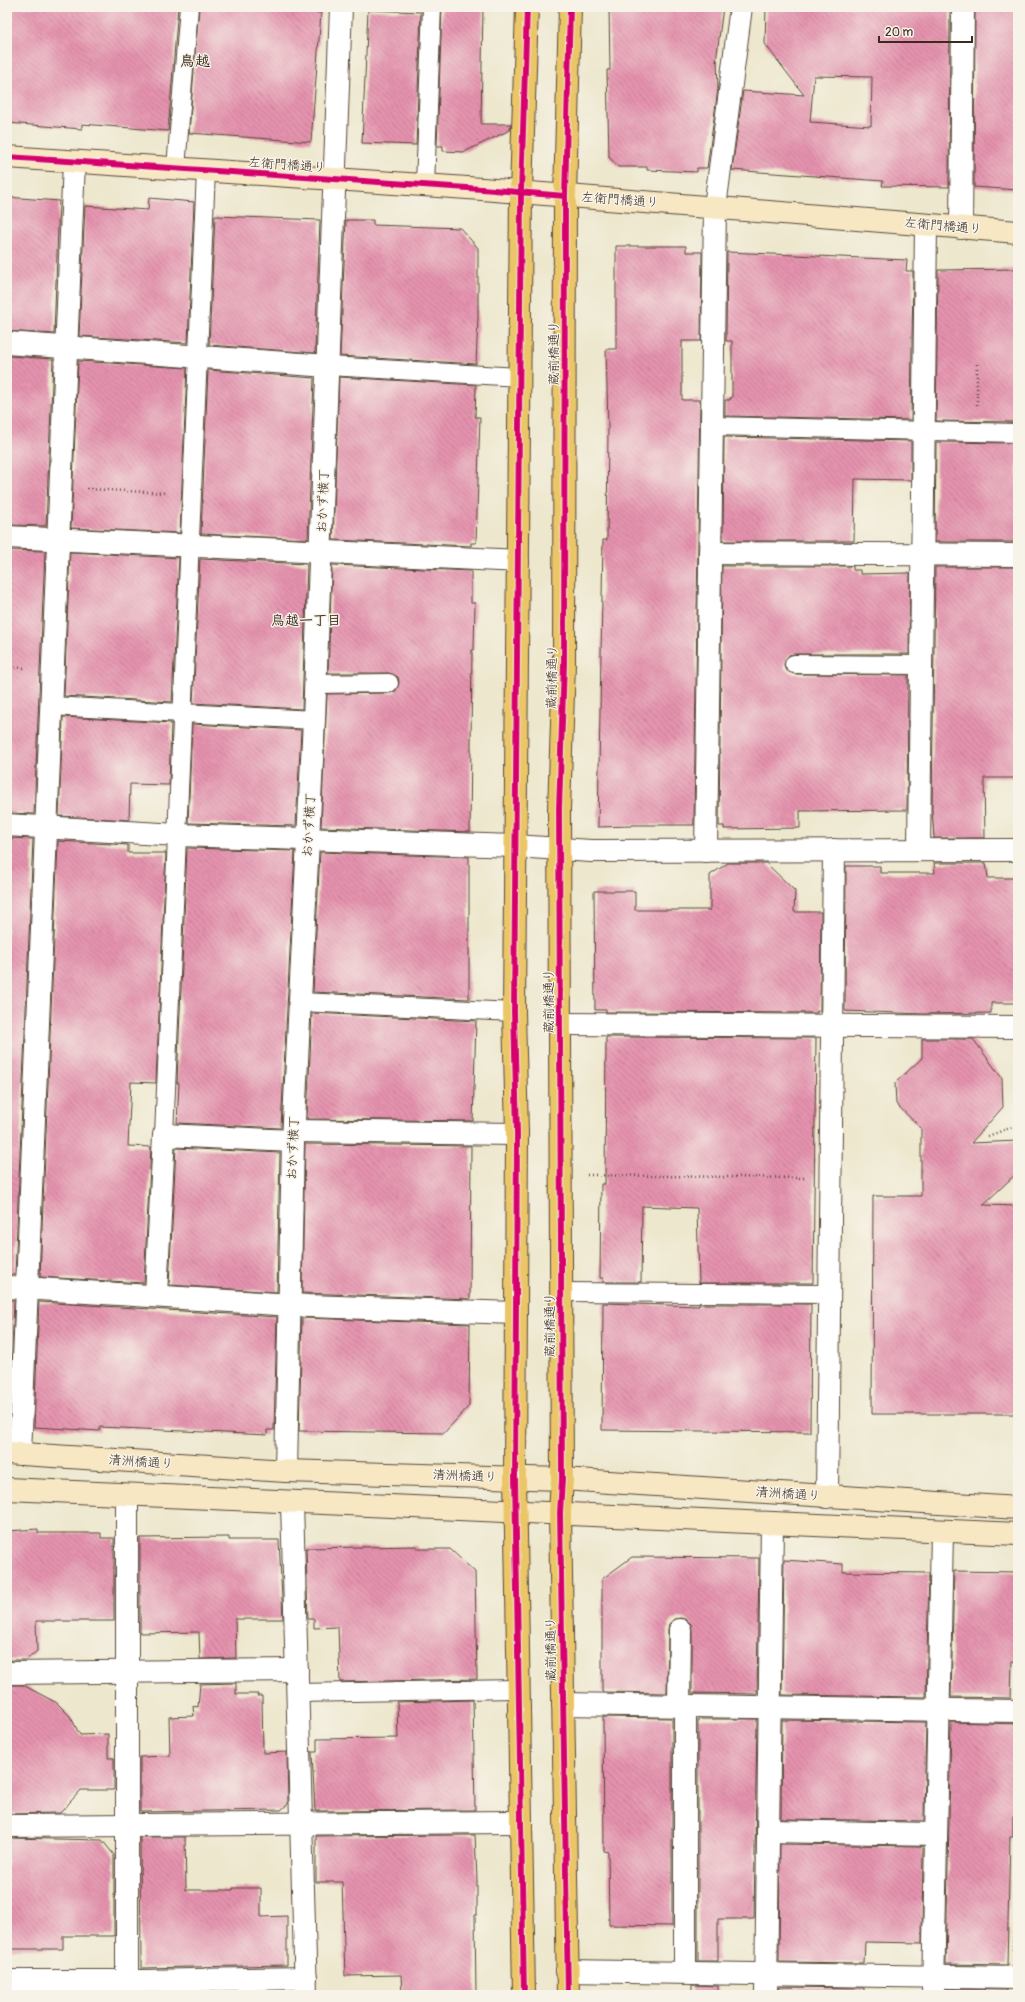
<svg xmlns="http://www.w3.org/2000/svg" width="1025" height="2002" viewBox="0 0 1025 2002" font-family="Pangolin,'Klee One',sans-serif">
<defs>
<pattern id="building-back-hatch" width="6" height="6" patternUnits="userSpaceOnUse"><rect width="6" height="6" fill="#e593ae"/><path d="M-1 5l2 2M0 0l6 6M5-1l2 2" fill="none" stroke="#bb788d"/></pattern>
</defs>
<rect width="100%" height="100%" fill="#f7f3e8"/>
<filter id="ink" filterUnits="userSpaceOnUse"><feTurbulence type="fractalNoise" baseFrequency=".025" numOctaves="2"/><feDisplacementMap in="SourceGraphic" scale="8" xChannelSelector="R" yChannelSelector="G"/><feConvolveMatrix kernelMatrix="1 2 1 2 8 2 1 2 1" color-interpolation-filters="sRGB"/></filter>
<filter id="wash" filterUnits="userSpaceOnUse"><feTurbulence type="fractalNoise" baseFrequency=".012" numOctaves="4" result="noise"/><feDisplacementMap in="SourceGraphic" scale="16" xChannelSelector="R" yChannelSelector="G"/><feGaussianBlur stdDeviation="0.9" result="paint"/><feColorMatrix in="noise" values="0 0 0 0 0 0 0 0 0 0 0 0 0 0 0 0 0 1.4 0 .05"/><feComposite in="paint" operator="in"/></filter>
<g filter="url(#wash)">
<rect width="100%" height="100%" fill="#ede7cd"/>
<g id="blocks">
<g fill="url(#building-back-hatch)" fill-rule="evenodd">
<polygon points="7,7 178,7 168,131 82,124 82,129 7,123"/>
<polygon points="199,7 248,7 321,13 311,142 189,133"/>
<polygon points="442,7 483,7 481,124 511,124 510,130 464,152 443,151 443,146 437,146"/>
<polygon points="609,7 723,7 716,62 717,60 718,89 707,168 697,168 697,172 647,170 647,167 618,167 609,157 607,70 610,70"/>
<path d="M766,7h184l-1,180 -67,-1 1,-5 -151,-11 11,-79 61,4 -39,-51zM814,76l58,1 -1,49 -61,-4z"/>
<polygon points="975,7 1018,7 1018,190 974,187"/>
<polygon points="368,10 421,12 416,145 362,143"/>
<polygon points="7,197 59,201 54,334 7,331"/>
<polygon points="149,198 194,202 188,343 79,336 85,206 148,210"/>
<polygon points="215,216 320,220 315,353 209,345"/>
<polygon points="346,220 373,220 373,225 460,228 478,248 478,316 476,364 340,356"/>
<polygon points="616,246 686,246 686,252 702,252 701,341 682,341 682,400 700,400 694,825 632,825 632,826 598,827 603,540 607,540 608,426 606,349 616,349"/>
<polygon points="727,252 907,260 906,271 913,271 911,420 725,416 725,400 730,400 730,398 732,398 732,341 726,341"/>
<polygon points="1018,269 1018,422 936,421 938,270"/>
<polygon points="7,356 53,359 46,526 7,525"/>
<polygon points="78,361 187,368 180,533 71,528"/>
<polygon points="208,370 314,378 308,539 201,534"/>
<polygon points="339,377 476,385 475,417 480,417 476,543 471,543 471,546 333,540"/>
<polygon points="724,437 911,441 911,480 855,479 854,541 723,541"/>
<polygon points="936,442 1017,443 1018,542 935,542"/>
<polygon points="7,550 45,551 34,814 7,813"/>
<polygon points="70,552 179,558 172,702 64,696"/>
<polygon points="200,559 307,564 302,709 193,703"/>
<polygon points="332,565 471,571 471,603 475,603 474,650 472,650 470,832 321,827 327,694 390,693 395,692 399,683 398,677 389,673 328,673"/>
<polygon points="722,566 853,566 853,570 860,570 860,574 910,573 909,654 794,654 789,655 784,664 785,669 794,674 908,675 907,810 800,811 800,828 724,829 724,826 719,826"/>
<polygon points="935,567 1018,567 1017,778 984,778 985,838 934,838 932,809"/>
<polygon points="63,717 171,723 169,785 130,784 129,820 59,816"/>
<polygon points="192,724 301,730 296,826 188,823"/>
<polygon points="7,838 33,839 15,1275 7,1275"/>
<polygon points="58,841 128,845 128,853 166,853 156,1083 131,1082 128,1146 151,1147 144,1283 40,1277"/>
<polygon points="187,848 295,851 281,1128 177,1123 179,1083 177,1083"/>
<polygon points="320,852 469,857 469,999 313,992"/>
<polygon points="728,863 766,863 795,891 794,912 821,912 820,1011 817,1011 817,1013 606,1012 606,1010 595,1010 594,891 635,891 635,910 710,910 710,875"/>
<polygon points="934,863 986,863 988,878 1018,878 1018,1003 991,1003 991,1013 923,1014 845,1011 846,866 880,866 880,873 935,873"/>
<polygon points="312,1013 476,1021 473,1121 307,1119"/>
<polygon points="606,1037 816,1038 813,1283 699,1283 697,1208 642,1206 641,1282 603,1282 603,1278 600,1278 601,1184 605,1184"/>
<polygon points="922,1039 973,1039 1002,1078 1003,1107 971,1143 1018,1141 1018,1172 983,1205 1018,1206 1018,1414 872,1414 873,1196 921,1196 921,1128 896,1104 895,1083 922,1058"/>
<polygon points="305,1144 471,1146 470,1299 302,1293"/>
<polygon points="176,1148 280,1153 277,1292 169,1285"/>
<polygon points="7,1300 14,1300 9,1426 7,1426"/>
<polygon points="39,1302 277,1317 274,1430 267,1430 267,1435 100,1427 100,1431 34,1427"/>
<polygon points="603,1303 699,1306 699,1304 811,1304 810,1432 602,1430"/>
<polygon points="302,1318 470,1324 469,1406 444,1433 299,1431"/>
<polygon points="38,1529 38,1533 101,1533 101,1538 114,1538 114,1621 36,1621 37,1651 26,1660 7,1660 7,1531"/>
<polygon points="229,1537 229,1540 279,1540 283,1619 235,1619 236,1658 200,1659 199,1632 140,1633 140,1538"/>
<polygon points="417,1546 417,1549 450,1549 475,1572 477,1679 340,1682 338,1627 314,1628 314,1619 308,1619 306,1548"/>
<polygon points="632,1557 759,1558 757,1694 692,1693 692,1630 691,1624 687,1620 681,1618 674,1619 669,1624 668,1629 667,1693 602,1692 602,1579"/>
<polygon points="784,1560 843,1564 843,1572 929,1573 926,1697 782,1695"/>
<polygon points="954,1571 1018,1572 1018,1662 1012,1661 1011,1698 951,1697"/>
<polygon points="236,1683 236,1694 258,1694 257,1696 262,1696 263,1753 287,1752 288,1804 281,1810 140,1812 140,1757 170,1756 169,1717 194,1716 193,1706 198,1707 200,1684"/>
<polygon points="7,1685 23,1685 57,1703 70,1716 80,1735 108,1734 108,1758 114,1758 114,1790 81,1790 60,1813 7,1814"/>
<polygon points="473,1700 475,1810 315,1811 312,1752 317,1752 317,1739 398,1738 397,1702"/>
<polygon points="603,1717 672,1718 672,1926 609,1925 608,1852 604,1851"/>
<polygon points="698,1719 757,1719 754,1919 718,1919 718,1961 698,1961"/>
<polygon points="782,1720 926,1722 924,1821 781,1819"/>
<polygon points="951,1722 1018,1724 1018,1817 1013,1817 1013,1837 1010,1837 1007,1965 946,1964"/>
<polygon points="475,1835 477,1880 477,1915 475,1915 476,1995 402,1995 401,1975 345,1976 342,1882 316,1882 316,1836"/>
<polygon points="140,1837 185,1837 186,1890 233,1890 233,1888 261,1888 261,1917 287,1916 287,1965 141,1968"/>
<polygon points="7,1838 102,1840 114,1855 114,1936 63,1936 63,1949 7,1949"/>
<polygon points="780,1844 923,1846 922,1943 865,1942 864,1963 779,1962"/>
<polygon points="692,1985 718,1986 718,1995 692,1995"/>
<polygon points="779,1987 864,1988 864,1995 778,1995"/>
<polygon points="946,1989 1007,1990 1007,1995 946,1995"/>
<polygon points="197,1992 197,1995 173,1995 173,1993"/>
</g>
</g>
</g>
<g filter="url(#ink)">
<use href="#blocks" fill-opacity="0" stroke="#564638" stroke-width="1"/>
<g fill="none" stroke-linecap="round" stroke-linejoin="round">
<g stroke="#564638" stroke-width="20">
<g id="lane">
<polyline points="176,168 189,7"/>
<polyline points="425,185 432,7"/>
<polyline points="328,366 520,377"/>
<polyline points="712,426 1018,433"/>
<polyline points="794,664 921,665"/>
<polyline points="315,684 389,683"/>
<polyline points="51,706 314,720"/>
<polyline points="300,1002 514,1012"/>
<polyline points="164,1135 206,171"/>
<polyline points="561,1292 829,1294"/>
<polyline points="297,1693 519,1689"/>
</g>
</g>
<g stroke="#564638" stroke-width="24">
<g id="street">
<polyline points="961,228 963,7"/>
<polyline points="7,343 328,366"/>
<polyline points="7,537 518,561"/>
<polyline points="710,553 1018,555"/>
<polyline points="7,825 178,835 515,846 591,851 1018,850"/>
<polyline points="919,850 926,225"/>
<polyline points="706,851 715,207 741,7"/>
<polyline points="560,1024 1018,1027"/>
<polyline points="294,1131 517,1134"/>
<polyline points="7,1287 308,1306 516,1313"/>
<polyline points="156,1296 164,1135 293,1141"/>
<polyline points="20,1454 74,162"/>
<polyline points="286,1471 293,1141 314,720 341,7"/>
<polyline points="127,1496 127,1995"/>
<polyline points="827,1497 834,850"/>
<polyline points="292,1503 306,1995"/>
<polyline points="7,1673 297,1670"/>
<polyline points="563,1704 1018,1711"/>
<polyline points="679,1705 680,1630"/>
<polyline points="685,1705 685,1972"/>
<polyline points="7,1826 521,1822"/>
<polyline points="768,1831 936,1834"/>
<polyline points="567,1971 1018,1978"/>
<polyline points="7,1981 142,1981 306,1978"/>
<polyline points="766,1995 772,1523"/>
<polyline points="933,1995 942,1531"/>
</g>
</g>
<g stroke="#564638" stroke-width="24">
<g id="secondary">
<polyline points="7,157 482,189 1018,232"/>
<polyline points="7,1453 286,1471 562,1479 1018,1508"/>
<polyline points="7,1489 1018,1534"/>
</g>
</g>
<g stroke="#564638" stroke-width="24">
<g id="primary">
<polyline points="524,1995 515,1477 517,1134 514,1012 521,192 527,7"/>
<polyline points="568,1995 560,1513 562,1479 559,809 564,664 565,196 570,7"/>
</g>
</g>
<g stroke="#564638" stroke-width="2.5" stroke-dasharray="1 3" stroke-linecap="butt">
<polyline points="977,364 977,407"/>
<polyline points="87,489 167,493"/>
<polyline points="7,667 25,668"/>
<polyline points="988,1136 1018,1125"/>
<polyline points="587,1175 804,1178"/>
<polyline points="1013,1950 1014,1927"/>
</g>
<use href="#lane" stroke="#fff" stroke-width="18"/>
<use href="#street" stroke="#fff" stroke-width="22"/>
<use href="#secondary" stroke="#f7e8c3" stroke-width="22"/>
<use href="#primary" stroke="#ebc669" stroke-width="22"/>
<g stroke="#f7f3e8" stroke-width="8">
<g id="cycleway">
<polyline points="7,157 482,189 565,196"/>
<polyline points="524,1995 515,1477 517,1134 514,1012 521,192 527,7"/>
<polyline points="568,1995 560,1513 562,1479 559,809 564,664 565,196 570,7"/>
</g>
</g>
<use href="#cycleway" stroke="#d6006c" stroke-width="6"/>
</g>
</g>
<g text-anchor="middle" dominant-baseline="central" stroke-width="3" stroke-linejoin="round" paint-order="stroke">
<g font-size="13" fill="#3b2a1e" stroke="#f7f3e8">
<text transform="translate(287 165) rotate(4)">左衛門橋通り</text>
<text transform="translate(620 200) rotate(4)">左衛門橋通り</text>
<text transform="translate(943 226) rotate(5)">左衛門橋通り</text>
<text transform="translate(554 353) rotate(-90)">蔵前橋通り</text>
<text transform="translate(323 501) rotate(-88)">おかず横丁</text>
<text transform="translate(552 677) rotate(-89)">蔵前橋通り</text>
<text transform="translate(309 825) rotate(-87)">おかず横丁</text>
<text transform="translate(549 1001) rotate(-90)">蔵前橋通り</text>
<text transform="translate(293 1148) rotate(-88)">おかず横丁</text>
<text transform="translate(550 1325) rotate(-90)">蔵前橋通り</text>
<text transform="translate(141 1462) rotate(4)">清洲橋通り</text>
<text transform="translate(465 1476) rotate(2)">清洲橋通り</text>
<text transform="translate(788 1494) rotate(4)">清洲橋通り</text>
<text transform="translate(551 1649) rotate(-91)">蔵前橋通り</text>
</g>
<g font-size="14" font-weight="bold" fill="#3b2a1e" stroke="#f7f3e8">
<text x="306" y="620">鳥越一丁目</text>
</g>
<g font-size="15" font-weight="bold" fill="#3b2a1e" stroke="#f7f3e8">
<text x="195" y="61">鳥越</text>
</g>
</g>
<rect width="1025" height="2002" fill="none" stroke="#f7f3e8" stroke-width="24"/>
<path d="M879 36v6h93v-6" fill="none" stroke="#3b2a1e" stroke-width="2"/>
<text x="885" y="36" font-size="12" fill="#3b2a1e" stroke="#f7f3e8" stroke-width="3" paint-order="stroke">20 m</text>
</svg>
